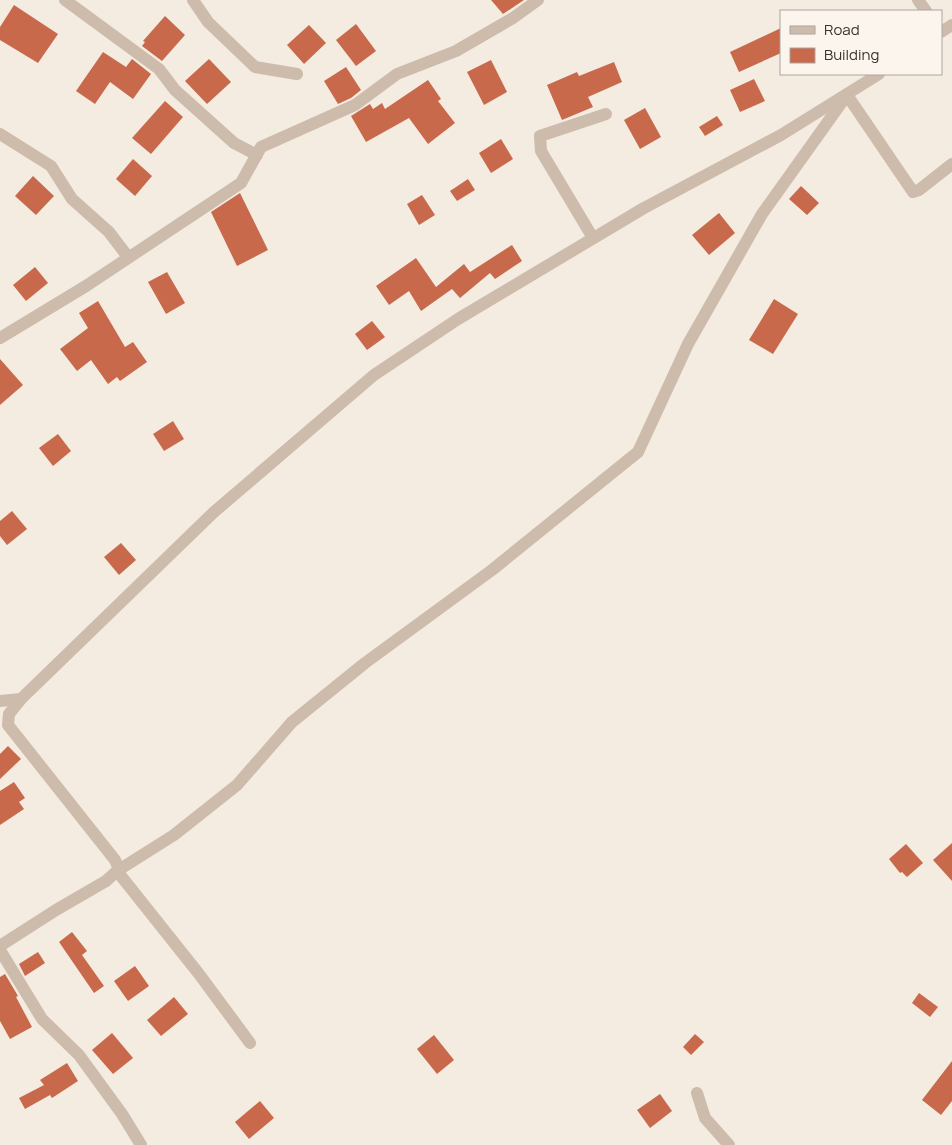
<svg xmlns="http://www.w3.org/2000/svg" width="952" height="1145" viewBox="0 0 952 1145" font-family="Manrope,sans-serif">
<rect width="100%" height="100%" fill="#f4ebe1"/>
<g fill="#c8694b">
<polygon points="491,0 524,0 503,14"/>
<polygon points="14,5 58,34 38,63 0,40 0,27"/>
<polygon points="165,16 185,35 162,61 142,46 145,42 143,41"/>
<polygon points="356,24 376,51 356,66 336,40"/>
<polygon points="309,25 326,43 304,64 287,45"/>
<polygon points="781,28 781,53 739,72 730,52"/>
<polygon points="103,52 126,67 132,59 151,74 133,99 110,82 95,104 76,91"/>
<polygon points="209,59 231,82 207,104 185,81"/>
<polygon points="491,60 507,92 484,105 467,72"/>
<polygon points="614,62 622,82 588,97 593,107 562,120 547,85 577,72 579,76"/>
<polygon points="346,67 361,90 351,98 338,104 324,81"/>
<polygon points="754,79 765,101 740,112 730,90"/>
<polygon points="428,80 441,99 438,101 455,123 428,144 409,118 366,142 351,116 370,104 373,109 382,103 385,109"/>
<polygon points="165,101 183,117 151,154 132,138"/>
<polygon points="645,108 661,137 640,149 624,120"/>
<polygon points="717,116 723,125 705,136 699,127"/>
<polygon points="501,139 513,159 491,173 479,153"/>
<polygon points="133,159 152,176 135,196 116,179"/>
<polygon points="33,176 54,196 36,215 15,196"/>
<polygon points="468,179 475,190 457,201 450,191"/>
<polygon points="801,186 819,203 807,215 789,199"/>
<polygon points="240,193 268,250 237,266 211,212"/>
<polygon points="422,195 435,215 419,225 407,204"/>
<polygon points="719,213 735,233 709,255 692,235"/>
<polygon points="512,245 522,261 495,279 490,273 460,298 452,289 421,311 409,291 389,305 376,286 416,258 436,287 464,264 470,272"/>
<polygon points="35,267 48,283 26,301 13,285"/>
<polygon points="167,272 185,303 166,314 148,282"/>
<polygon points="774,299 798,314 773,354 749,340"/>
<polygon points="98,301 125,347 133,342 147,362 120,381 117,377 108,384 91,360 77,371 60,349 88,328 79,313"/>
<polygon points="372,321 385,337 367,350 355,334"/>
<polygon points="0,359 23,385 0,405"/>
<polygon points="173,421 184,439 164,451 153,434"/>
<polygon points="58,434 71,451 53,466 39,448"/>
<polygon points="12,511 27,529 7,545 0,536 0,521"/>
<polygon points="121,543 136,560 119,575 104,557"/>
<polygon points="8,746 21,759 0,779 0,754"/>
<polygon points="14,782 25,798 19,802 24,809 0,825 0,791"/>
<polygon points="952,843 952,881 933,860"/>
<polygon points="906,844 923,863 907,877 902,872 900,873 889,859"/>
<polygon points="72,932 87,951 82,955 104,986 94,993 59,942"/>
<polygon points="38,952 45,963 25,976 19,964"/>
<polygon points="135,966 149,986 128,1001 114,981"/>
<polygon points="5,974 18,996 16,997 32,1027 10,1039 0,1021 0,977"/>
<polygon points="919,993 938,1007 930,1017 912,1003"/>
<polygon points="174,997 188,1014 161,1036 147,1020"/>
<polygon points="112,1033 133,1058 113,1074 92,1050"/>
<polygon points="695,1034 704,1042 691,1055 683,1047"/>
<polygon points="434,1035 454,1060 437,1074 417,1049"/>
<polygon points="952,1061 952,1101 941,1115 922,1100"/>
<polygon points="67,1063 78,1081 52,1098 50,1095 25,1109 19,1098 44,1085 40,1080"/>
<polygon points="660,1094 672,1111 650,1128 637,1110"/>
<polygon points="260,1101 274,1118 249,1139 235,1122"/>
</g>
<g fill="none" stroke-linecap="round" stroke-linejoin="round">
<g stroke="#cdbbac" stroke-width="12">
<polyline points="65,0 159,69 175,90 234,143 257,155"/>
<polyline points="193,0 208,22 255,67 297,74"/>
<polyline points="918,0 926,11"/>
<polyline points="941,32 952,25"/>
<polyline points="0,134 51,166 72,199 109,232 128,257"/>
<polyline points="593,238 541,151 540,136 606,114"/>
<polyline points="0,338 86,286 241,183 261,147 355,105 397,74 456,51 513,18 538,0"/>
<polyline points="0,701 21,699"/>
<polyline points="0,946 56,910 106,881 117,871 118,867 115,860 8,725 9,714 21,699 214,512 374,375 458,319 644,208 781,135 879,74"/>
<polyline points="0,950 42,1019 79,1055 122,1114 141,1145"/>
<polyline points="250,1043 199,974 117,871 174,835 237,785 292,722 365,663 492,570 638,452 688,344 762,214 847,95 913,192 919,190 952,164"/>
<polyline points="697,1093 705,1118 729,1145"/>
</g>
</g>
<rect x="780" y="10" width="162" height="65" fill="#fbf5ee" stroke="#aea6a0"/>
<rect x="790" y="26" width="25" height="8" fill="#cdbbac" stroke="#aea6a0"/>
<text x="824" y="35" font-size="15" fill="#3b302b">Road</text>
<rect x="790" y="48" width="25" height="15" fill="#c8694b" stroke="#aea6a0"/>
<text x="824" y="60" font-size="15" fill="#3b302b">Building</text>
</svg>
